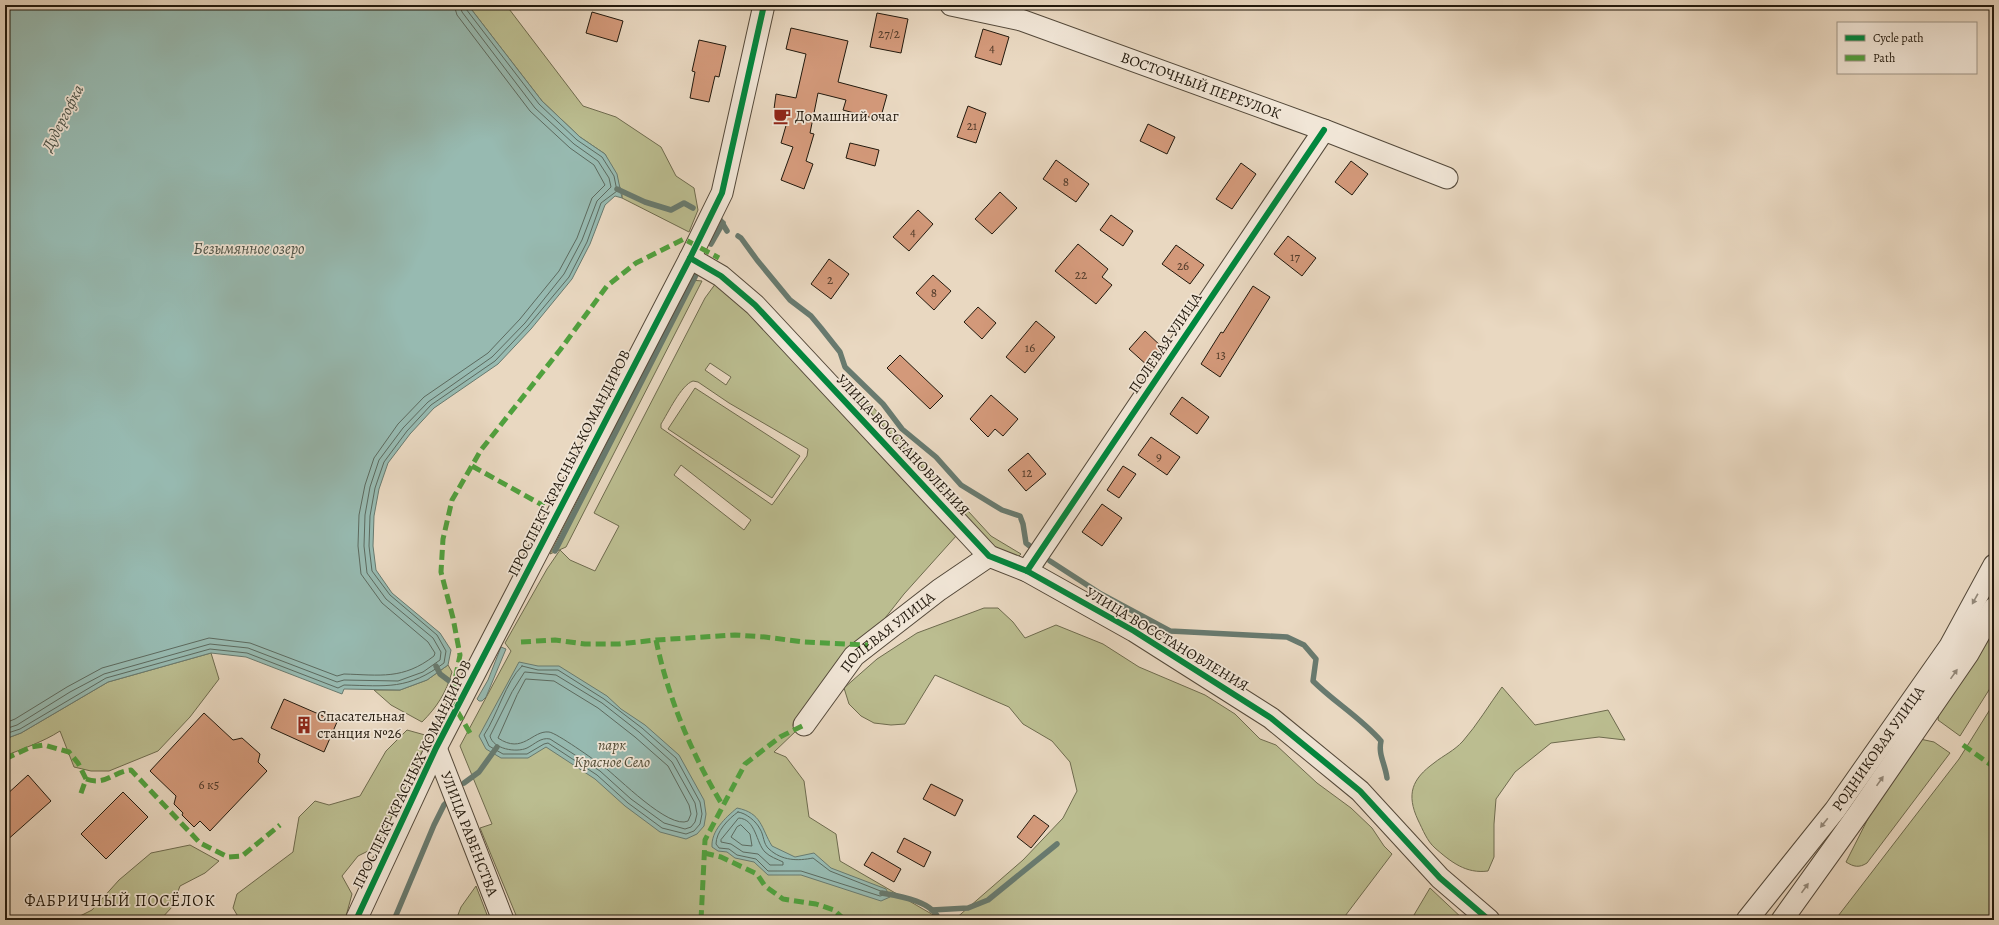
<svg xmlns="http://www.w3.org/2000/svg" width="1999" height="925" viewBox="0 0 1999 925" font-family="Alegreya,serif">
<rect width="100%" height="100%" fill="#e9d8c1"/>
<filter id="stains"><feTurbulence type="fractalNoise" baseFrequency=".005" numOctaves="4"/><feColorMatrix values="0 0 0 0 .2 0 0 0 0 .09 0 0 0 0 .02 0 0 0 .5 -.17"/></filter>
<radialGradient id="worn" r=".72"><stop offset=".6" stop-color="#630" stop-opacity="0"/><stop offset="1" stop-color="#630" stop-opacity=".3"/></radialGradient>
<g fill="#bbbd90" stroke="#6e6b4e" fill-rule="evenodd">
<polygon points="468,5 506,5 583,106 616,117 661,147 676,176 694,188 698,210 689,232 622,198 622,192 605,154 580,137 542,101"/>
<polygon points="691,280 702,281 566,547 550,554"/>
<path d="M716,283l44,41 197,211 -53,59 -107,136 -23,22 12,5 18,24 5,36 27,17 4,27 102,59h-424l-38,-92 12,-4 -32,-78 51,-95 -6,-8 42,-74 13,-19 10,10 25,11 24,-45 -25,-13 111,-215zM710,363l21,14 -5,8 -21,-15zM693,381l5,1 31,21 79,46 -1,7 -35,49 -111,-77v-4c7,-11 20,-39 32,-43zM681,465l70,55 -7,10 -70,-55z"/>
<polygon points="848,380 991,536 1021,554 1018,557 994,551 857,407"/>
<polygon points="695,388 800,456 772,498 668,429"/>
<polygon points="984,608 998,608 1013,622 1025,638 1056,625 1103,644 1139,667 1205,695 1235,714 1260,739 1276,745 1317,783 1351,808 1372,828 1384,846 1392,854 1342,920 954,920 1023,860 1063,818 1077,791 1070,762 1052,741 1023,724 1009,707 935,675 905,724 891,725 874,723 861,716 849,704 844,688 877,659 917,633"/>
<polygon points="1994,626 1994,682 1960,736 1938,720 1939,713"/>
<path d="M211,653l8,26 -29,38 -32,34 -49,20h-18l-17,-4 -14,-36c-17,11 -36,17 -55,25v-17l16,-6 87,-51z"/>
<path d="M448,665l4,7c-6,21 -15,35 -30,50l-31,-17 -17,-15h26l27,-10z"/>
<path d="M1502,687l33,38 73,-15 17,30 -26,-3 -48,6 -36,29 -19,27 -2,25v33l-6,14c-22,3 -37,-9 -53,-23 -8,-7 -12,-18 -17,-28 -12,-26 -6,-41 16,-57 10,-8 20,-12 29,-22 14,-16 26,-36 39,-54z"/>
<polygon points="1994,703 1994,920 1835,920 1959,759"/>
<polygon points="407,730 425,735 428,743 380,845 358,856 342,876 352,894 345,920 240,920 233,908 237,894 293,852 299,817 315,801 329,805 360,796 386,751"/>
<path d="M1920,739l14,3 16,11 -83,110c-8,5 -13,4 -21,-1l34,-67z"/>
<polygon points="190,845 219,861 205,873 180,886 172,907 160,920 72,920 92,910 119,880 151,853"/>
<polygon points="476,886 489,920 456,920 461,907"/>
<polygon points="1430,888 1464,920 1411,920"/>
</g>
<g fill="#97bab1" stroke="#687a6f">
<polygon points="5,5 468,5 542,101 580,137 605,154 617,174 622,198 615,196 605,205 590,244 572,279 531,329 498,364 434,408 410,434 388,463 379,489 374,516 373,546 376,570 392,593 440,633 451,650 448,665 427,680 400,690 344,689 342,694 246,657 211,653 108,682 21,733 5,739"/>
<polygon points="501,647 506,649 486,697 482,701 479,701 477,699 488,680"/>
<polygon points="519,662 538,666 559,666 607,696 621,709 645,725 679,755 704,800 706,814 704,826 697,834 686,839 660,832 625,806 595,779 546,747 528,758 501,758 486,749 479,736"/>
<path d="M737,808c25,5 24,20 35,38l23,11 19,-4 17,15 55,21 4,8 -9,4 -80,-26h-33l-14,-13 -19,-4 -8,-6 -9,-1 -6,-4c-1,-16 13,-29 25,-39z"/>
</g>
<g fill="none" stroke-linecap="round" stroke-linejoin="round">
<g stroke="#5c6a5f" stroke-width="1">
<path d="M522,666l16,4h20l46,29 38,29 34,30 24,44 2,12 -2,10 -6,7 -8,3 -24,-6 -34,-25 -31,-28 -49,-32 -4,1 -17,10h-24l-14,-8 -5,-11c13,-19 22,-54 38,-69z"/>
<path d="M525,672l31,3 46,28 37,29 33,30 23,41 2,11 -2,8 -4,5 -6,2 -21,-6 -33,-24 -31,-28 -50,-32c-9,-2 -15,5 -23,9 -11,5 -34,1 -37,-12l22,-44z"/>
<path d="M526,679l28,2 44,27 37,29 33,29 21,39 2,9 -3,7c-19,9 -70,-44 -85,-55 -9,-6 -46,-33 -54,-34 -17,-2 -26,23 -51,6l19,-43z"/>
<path d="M5,723l10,-4 52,-32 35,-19 107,-30 41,5 87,33 7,-2c36,1 59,6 90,-18l1,-3 -7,-11 -46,-39 -21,-29 -3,-28 1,-31 6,-30 9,-27 24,-34 26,-27 64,-44 32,-34 39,-48 18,-33 15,-40 13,-13 -11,-20 -24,-17 -40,-37 -73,-96 -3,-10"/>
<polyline points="5,729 17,725 70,692 104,674 210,644 248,648 337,682 344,680 398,681 423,672 440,660 441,652 433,638 386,599 367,573 364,546 365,515 370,487 379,460 403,428 428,402 492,357 525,323 564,274 582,240 597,201 611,187 609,178 598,161 574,144 535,108 462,12 460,5"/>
<path d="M5,734l15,-5 86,-51 104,-29 37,4 91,35 6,-3c43,1 64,5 100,-22l2,-12 -9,-16 -47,-40 -18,-24 -3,-25 1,-30 5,-28 9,-26 23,-31 24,-26 64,-44 33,-35 41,-49 18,-35 14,-39 16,-12 -3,-15 -12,-19 -25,-17 -38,-36 -73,-95 -1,-4"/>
<path d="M738,812c8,1 18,9 22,17 4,6 3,15 9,20 13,12 29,12 44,9l17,13 53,21 1,3 -4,1 -79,-25h-33l-12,-12 -19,-4 -8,-6 -10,-1 -3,-4c0,-12 12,-25 22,-32z"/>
<path d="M739,818c17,1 17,25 26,34 5,5 12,7 18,10v3h-13l-12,-11 -15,-2 -12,-8 -10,-2v-2z"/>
<polygon points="741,825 750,834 752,846 742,845 731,837 737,827"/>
</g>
<g stroke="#687a6f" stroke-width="5.5">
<polyline points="617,189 645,202 671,210 684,203 693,208"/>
<polyline points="721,221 727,231"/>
<polyline points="738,236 741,238 757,260 790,300 811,316 821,328 840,352 845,367 883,404 902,429 936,457 961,485 1002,510 1020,516 1023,524 1026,543 1031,547"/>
<polyline points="711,244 723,223"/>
<polyline points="555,551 697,273"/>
<path d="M1050,561l51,33 69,37 117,6 17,8 12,14 -3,22c21,21 48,37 68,60 -3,14 4,22 6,37"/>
<polyline points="436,666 440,674 452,683"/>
<polyline points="464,783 479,772 497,747"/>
<path d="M882,893c17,3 51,8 57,27"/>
<polyline points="932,910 968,908 988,900 1057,844"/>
<polyline points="394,920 434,825 444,805 451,798"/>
</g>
</g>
<g fill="#d3997a" stroke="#22190d">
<polygon points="592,12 623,21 617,42 586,33"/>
<polygon points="877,13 908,19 901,53 870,47"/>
<polygon points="791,28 848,41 838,82 887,95 880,120 843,110 846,100 818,93 810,133 814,134 806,161 813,164 804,189 781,180 793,147 781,143 787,122 777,120 779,110 774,109 776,94 796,98 806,54 786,49"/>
<polygon points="983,29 1009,37 1001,65 975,57"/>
<polygon points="699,40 726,46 719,77 715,76 709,102 690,98 695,72 692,71"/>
<polygon points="968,106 986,113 976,143 957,137"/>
<polygon points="1148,124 1175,137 1167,154 1140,141"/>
<polygon points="850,143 879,150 875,166 846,158"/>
<polygon points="1056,160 1089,184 1076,202 1043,179"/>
<polygon points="1351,161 1368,174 1352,195 1335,182"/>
<polygon points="1241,163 1256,174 1232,209 1216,199"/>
<polygon points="1000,192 1017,208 992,234 975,219"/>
<polygon points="918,210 933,224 909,251 893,237"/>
<polygon points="1111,215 1133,231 1123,246 1100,230"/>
<polygon points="1288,236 1316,258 1302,276 1274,254"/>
<polygon points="1078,244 1108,269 1102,277 1112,285 1096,304 1055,271"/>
<polygon points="1176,245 1204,265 1190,284 1162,264"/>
<polygon points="829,259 849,274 831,299 811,284"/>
<polygon points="933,275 951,291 934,310 916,293"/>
<polygon points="1253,286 1270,297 1220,377 1201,364 1221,332 1223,333"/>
<polygon points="978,307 996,323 982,339 964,322"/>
<polygon points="1036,321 1055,337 1025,373 1006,357"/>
<polygon points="1145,331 1163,348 1148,366 1129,349"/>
<polygon points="900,355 943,396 930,409 887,368"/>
<polygon points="991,395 1018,419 1003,436 995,429 988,437 970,419"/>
<polygon points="1182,397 1209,417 1197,434 1170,414"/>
<polygon points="1151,437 1180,457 1167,475 1138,455"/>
<polygon points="1028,453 1046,474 1026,491 1008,470"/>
<polygon points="1123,466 1136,474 1119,498 1107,490"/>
<polygon points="1102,504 1122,518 1102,546 1082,532"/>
<polygon points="284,699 337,722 324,752 271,728"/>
<polygon points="204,713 233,740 242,738 260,754 258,762 267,771 210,831 200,821 194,827 182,815 183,813 174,804 176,796 150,771"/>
<polygon points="28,775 51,801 5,842 5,796"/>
<polygon points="931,784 963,800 955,816 923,799"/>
<polygon points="123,792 148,817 106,859 81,834"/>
<polygon points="1034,815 1049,826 1031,848 1017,837"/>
<polygon points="904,838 931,852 924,867 897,852"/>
<polygon points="872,852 901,869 894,882 864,865"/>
</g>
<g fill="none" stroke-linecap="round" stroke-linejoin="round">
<g stroke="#54493a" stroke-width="23">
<g id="minor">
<path id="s1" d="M951,5l70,15 303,110 123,48"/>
<polyline points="690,258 721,276 755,305 989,556 1027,571 1134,631 1271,718 1360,791 1440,878 1489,920"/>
<polyline points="1027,571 1324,130"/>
<path id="s2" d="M804,725l50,-69 85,-66 50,-34"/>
<path id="s3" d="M436,748l67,172"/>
<polyline points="356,920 436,748 690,258 722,193 764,5"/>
<path id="s4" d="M1747,920l88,-110 115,-164 44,-81"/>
<polyline points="1782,920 1858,814 1968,654 1994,608"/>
</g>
</g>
<use href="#minor" stroke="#f1e6d7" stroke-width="21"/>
<g stroke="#50a13e" stroke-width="5" stroke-dasharray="10 5" stroke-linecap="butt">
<polyline points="472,466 544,506"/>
<path d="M656,640c12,58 36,115 67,166"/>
<polyline points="521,642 555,640 585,644 619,644 656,640 735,635 765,637 803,642 868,645"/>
<polyline points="470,733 456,709 453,690 460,655 453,618 441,572 443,539 452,500 481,450 560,350 607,286 636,263 684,239 719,258"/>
<polyline points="1963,745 1994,767"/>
<polyline points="5,759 31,747 44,745 69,752 78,763 86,779 80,796"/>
<path d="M86,779c20,7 26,-7 45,-9l69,73 28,14 14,-1 38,-31"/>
<polyline points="704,853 721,857 757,874 765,886 783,899 816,904 834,910 845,920"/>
<polyline points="701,920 705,840 745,764 780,737 804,725"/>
</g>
<g stroke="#f1e6d7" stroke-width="8">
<g id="cycleway">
<polyline points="690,258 721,276 755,305 989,556 1027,571 1134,631 1271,718 1360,791 1440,878 1489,920"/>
<polyline points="1027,571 1324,130"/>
<polyline points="356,920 436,748 690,258 722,193 764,5"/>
</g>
</g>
<use href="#cycleway" stroke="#00873e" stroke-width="6"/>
</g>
<defs><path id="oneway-solid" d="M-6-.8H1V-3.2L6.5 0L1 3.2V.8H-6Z"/></defs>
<g fill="#948a7c">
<use href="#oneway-solid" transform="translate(1975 599) rotate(119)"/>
<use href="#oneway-solid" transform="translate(1954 674) rotate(-55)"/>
<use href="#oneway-solid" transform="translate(1880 781) rotate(-55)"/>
<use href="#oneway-solid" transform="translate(1824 823) rotate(129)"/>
<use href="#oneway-solid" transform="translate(1805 888) rotate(-54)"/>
</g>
<defs>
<g id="cafe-bare" transform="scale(1.38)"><path d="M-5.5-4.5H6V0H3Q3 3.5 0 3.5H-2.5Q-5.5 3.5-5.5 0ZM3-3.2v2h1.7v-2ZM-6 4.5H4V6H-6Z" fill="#8f2418" stroke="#f1e6d7" stroke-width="2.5" paint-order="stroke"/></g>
<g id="building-bare" transform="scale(1.38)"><path d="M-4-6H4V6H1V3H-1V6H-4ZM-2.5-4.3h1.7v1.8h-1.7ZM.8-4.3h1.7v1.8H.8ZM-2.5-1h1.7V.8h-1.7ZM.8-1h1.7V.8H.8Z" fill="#8f2418" stroke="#f1e6d7" stroke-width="2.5" paint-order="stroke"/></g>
</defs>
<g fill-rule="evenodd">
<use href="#cafe-bare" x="782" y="116"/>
<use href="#building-bare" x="304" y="725"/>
</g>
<g text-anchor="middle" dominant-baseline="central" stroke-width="3.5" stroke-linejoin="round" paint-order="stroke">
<g font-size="13" fill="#4e3928">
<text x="889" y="33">27/2</text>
<text x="992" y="47">4</text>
<text x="972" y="125">21</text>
<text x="1066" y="181">8</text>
<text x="913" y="231">4</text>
<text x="1295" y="256">17</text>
<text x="1183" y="265">26</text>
<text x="1081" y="274">22</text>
<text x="830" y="279">2</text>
<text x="934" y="292">8</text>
<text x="1030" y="347">16</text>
<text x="1221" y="354">13</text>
<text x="1159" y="456">9</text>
<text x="1027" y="472">12</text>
<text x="209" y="784">6 к5</text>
</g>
<g font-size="15" fill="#22190d" stroke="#f1e6d7">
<text stroke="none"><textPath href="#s1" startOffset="263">ВОСТОЧНЫЙ ПЕРЕУЛОК</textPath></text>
<text transform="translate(1165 343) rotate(-56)">ПОЛЕВАЯ УЛИЦА</text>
<text transform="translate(903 445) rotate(47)">УЛИЦА ВОССТАНОВЛЕНИЯ</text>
<text transform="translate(569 463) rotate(-63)">ПРОСПЕКТ КРАСНЫХ КОМАНДИРОВ</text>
<text stroke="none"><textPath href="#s2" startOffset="126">ПОЛЕВАЯ УЛИЦА</textPath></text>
<text transform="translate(1167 639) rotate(31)">УЛИЦА ВОССТАНОВЛЕНИЯ</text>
<text stroke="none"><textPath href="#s4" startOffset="216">РОДНИКОВАЯ УЛИЦА</textPath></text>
<text transform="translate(412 774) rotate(-64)">ПРОСПЕКТ КРАСНЫХ КОМАНДИРОВ</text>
<text stroke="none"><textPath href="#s3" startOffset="92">УЛИЦА РАВЕНСТВА</textPath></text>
</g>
<g font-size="15" fill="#22190d" stroke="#f1e6d7" text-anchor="start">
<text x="795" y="116">Домашний очаг</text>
<text x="317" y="716">Спасательная<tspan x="317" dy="17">станция №26</tspan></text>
</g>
<g font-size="15" font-style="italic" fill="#504a34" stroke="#f1e6d7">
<text x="612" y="745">парк<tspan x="612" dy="17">Красное Село</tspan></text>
</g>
<g font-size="16" font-style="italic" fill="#4b5146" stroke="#f1e6d7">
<text transform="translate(63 118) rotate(-63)">Дудергофка</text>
<text x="249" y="249">Безымянное озеро</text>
</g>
<g font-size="16" letter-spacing="1" fill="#22190d" stroke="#f1e6d7">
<text x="120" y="901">ФАБРИЧНЫЙ ПОСЁЛОК</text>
</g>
</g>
<rect width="1999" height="925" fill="none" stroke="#e9d8c1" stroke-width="20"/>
<rect x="6" y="6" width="1987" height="913" fill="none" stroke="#22190d" stroke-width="2"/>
<rect x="10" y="10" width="1979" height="905" fill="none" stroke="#22190d"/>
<rect x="1837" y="22" width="140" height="52" fill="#f1e6d7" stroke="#9e9486"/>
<rect x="1845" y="35" width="20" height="6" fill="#00873e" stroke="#9e9486"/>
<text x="1873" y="42" font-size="12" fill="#22190d">Cycle path</text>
<rect x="1845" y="55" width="20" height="6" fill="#50a13e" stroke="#9e9486"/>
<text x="1873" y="62" font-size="12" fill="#22190d">Path</text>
<rect width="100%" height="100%" filter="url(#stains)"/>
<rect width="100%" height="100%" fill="url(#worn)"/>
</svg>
